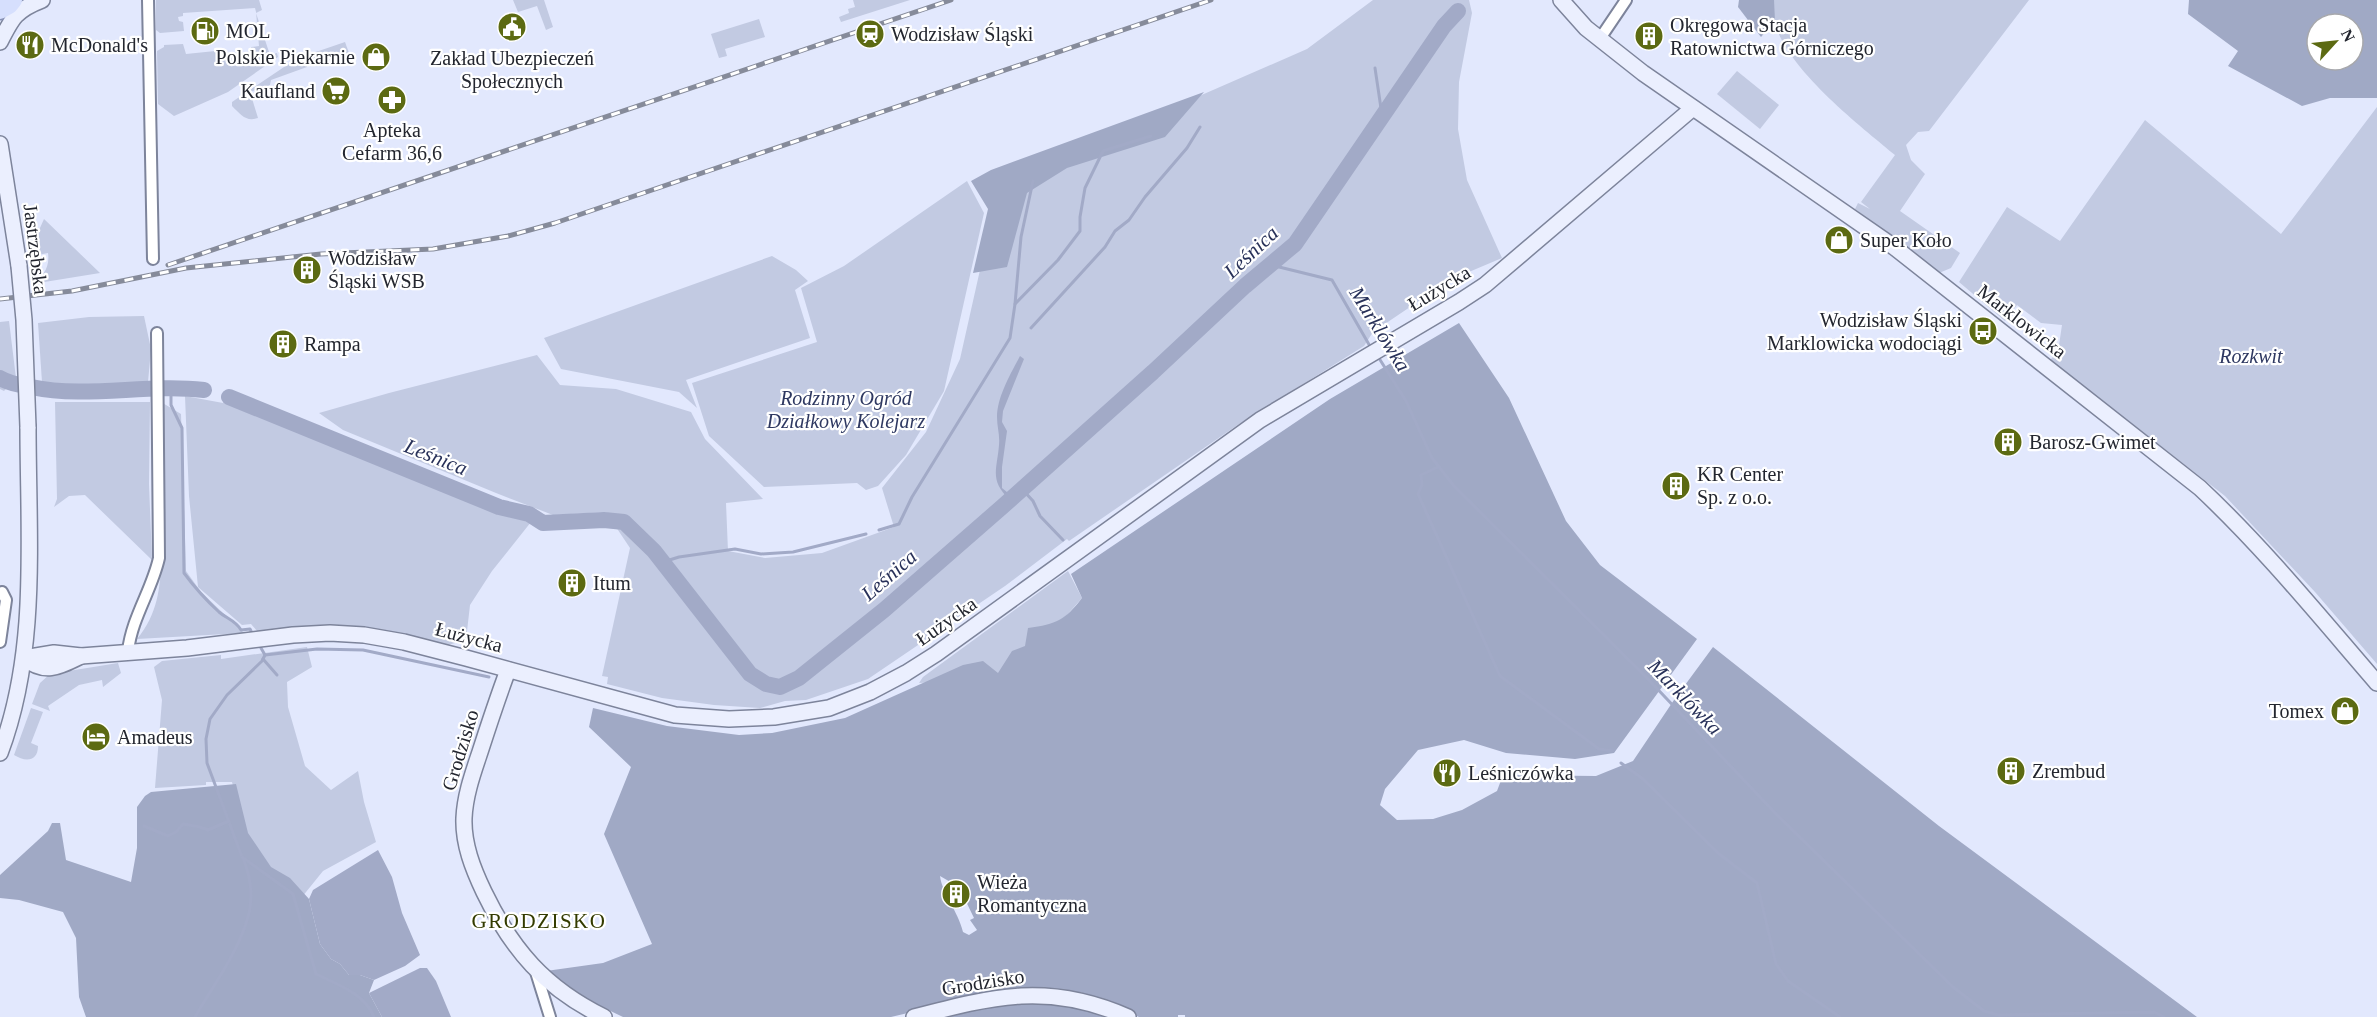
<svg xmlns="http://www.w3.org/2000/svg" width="2377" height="1017" viewBox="0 0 2377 1017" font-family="Georgia,serif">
<rect width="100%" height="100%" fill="#e2e8fd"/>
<g fill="#c2cae2">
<polygon points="156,0 259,0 262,10 256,13 270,55 277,53 278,57 228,92 174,116 158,104 157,51 164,47 164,45 183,44 186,54 225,50 226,58 251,54 251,47 259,46 256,12 255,8 183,13 183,16 178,17 179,21 183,22 184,31 160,33 156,30"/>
<polygon points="513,0 544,0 553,27 546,30 537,6 518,12"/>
<polygon points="853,0 910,0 841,22 839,17 849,13 848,9 855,7"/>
<polygon points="1373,0 1469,0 1472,13 1459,82 1458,129 1467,180 1502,258 1450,280 1373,332 1364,346 1239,424 1069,541 1067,539 1005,586 868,679 806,700 785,701 760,708 714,705 662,698 607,684 608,677 602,676 630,548 606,512 570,514 572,521 571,521 566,514 553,515 496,493 343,430 319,413 389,393 537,355 560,385 616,389 691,412 705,439 763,499 726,503 728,551 765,558 822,553 894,527 882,488 926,432 960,359 993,212 1071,162 1197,97 1307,49"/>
<path d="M1774,0h255l-100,131 -11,1 -12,13 5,15 14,14 -25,37 60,42 -9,15 -12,5 -84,-64 3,-6 12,6 -9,-7 34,-47c-34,-29 -134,-104 -121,-155z"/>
<polygon points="759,19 765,37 725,49 727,56 719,58 711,34"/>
<polygon points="345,42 349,53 311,66 307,55"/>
<path d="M304,57l3,10 -36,13 -1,5 -20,7 8,26c-12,4 -17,-3 -26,-12v-4l55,-37z"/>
<polygon points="1737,71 1779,105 1760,129 1717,94"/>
<polygon points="2377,107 2377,664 2315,592 2225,496 2050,360 2058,352 2062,325 2041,323 2017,305 2005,321 1959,282 2007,207 2060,241 2145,120 2281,234"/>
<polygon points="967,181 984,213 944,391 906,455 878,486 866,490 857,483 764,487 709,436 692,383 817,342 801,288 844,266"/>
<path d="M44,219l56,54 -68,11c11,-8 18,-16 16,-31l-21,4z"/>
<polygon points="772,256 796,270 808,281 795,290 810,338 686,380 697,408 679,392 561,369 544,338"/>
<polygon points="144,316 151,349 148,382 66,385 42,382 38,323 89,317"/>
<polygon points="9,321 16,378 4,391 0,389 0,322"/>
<polygon points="185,396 234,405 506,515 531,522 492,571 470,605 466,640 448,645 364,628 258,632 251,624 242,625 198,587 189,496"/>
<polygon points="55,402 150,402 149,484 152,560 85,495 69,496 54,507 57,499"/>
<path d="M161,402l20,12 5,157 15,21 43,41 -107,6c31,-37 23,-82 23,-127 1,-36 1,-73 1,-110z"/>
<polygon points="1068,571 1082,598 1067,615 1049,628 1016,677 919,683 923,677"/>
<polygon points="307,647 312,667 287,682 288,707 305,766 331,790 358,771 364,802 376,842 323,871 302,897 269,872 246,836 232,782 206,782 206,785 155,788 162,700 154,667 162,661 221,655 221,659"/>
<polygon points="118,663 121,673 103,687 102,680 79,685 48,706 50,711 32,704 40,683 50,674"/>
<path d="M31,708l12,4 -12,31 7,3c0,16 -13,16 -24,9z"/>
</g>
<g fill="#a0a9c5" fill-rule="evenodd">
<polygon points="1739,0 1774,0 1775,21 1761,37 1738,7"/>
<path d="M2189,0h188v98h-47l-28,8 -74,-40 10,-15 -50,-37zM2317,24h36v36h-36z"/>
<polygon points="1204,92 1165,137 1067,168 1027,193 1007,267 973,273 988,209 971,181 991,170"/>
<path d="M1459,323l50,75 57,123 34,44 97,74 -83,114 -39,6 -69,-6 -42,-13 -46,10 -33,39 -5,16 17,15 36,-1 29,-9 35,-19 6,-16 93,1 37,-15 41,-61 39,-53 226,179 258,191h-1012v-2h-7v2h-39l-59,-25h-84l-105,25h-268l-50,-24 -27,-22 57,-8 49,-19 -48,-110 27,-67 -42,-40 4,-19 74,18 72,9 33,-2 73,-15 118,-53 20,-4 15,12 14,-22 13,-5 3,-18c29,-4 37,-8 54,-30l-11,-24 259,-175zM940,876l19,11 15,31 -4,2 7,10 -8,5 -6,-3c-5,-21 -21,-39 -23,-56z"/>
<polygon points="236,784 248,833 271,867 290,878 309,899 320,944 331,959 340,964 349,975 360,975 374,980 369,993 382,1017 86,1017 79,997 76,938 63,912 19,900 0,898 0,875 48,831 52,823 60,823 66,860 131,882 137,848 137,807 145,796 151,792"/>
<polygon points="1000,1002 1078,1003 1112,1017 941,1017"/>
</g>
<g fill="#a2aac7">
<path d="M1020,356l4,3 -21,52 -1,11 5,9 -5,36v21l11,9 -3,3c-21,-20 -13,-30 -11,-55 1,-10 -2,-18 -2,-28 0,-20 14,-44 23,-61z"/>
<polygon points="378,850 392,877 402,913 420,955 405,966 374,980 360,975 349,975 340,964 331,959 320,944 309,899 313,890"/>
<polygon points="420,968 427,968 436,981 451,1017 382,1017 369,993"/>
</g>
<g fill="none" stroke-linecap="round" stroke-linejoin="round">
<g stroke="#a2aac7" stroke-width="3">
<polyline points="1375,68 1382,115"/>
<polyline points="1271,265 1332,280 1371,348"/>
<polyline points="1015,304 1021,237 1033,181"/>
<polyline points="1031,328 1105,247 1115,231 1129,220 1145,197 1187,148 1200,127"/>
<polyline points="1377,355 1406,401 1432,458 1454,486 1647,678 1776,814 1953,987 1984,1011 1998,1015 2154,1012 2164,1017"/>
<path d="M171,387v18l11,23 2,145c11,15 22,27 35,39 8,7 16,8 22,18l9,-1 1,2"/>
<polyline points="1438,467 1421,475 1422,485 1418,494 1500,676 1599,749 1613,751"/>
<polyline points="1022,489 1033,501 1040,516 1063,540"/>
<polyline points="879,530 899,524 912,497 1010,338 1015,304 1058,260 1080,231 1080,217 1085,188 1103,151 1151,136"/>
<polyline points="663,562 679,557 735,549 761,554 793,552 866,534"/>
<path d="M261,648l4,7 -3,6 -35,34 -17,24 -4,20 1,24 35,94 51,37 23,80c22,11 48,19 58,43"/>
<polyline points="265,655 317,649 363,650 489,677"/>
<polyline points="263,659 277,675"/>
<polyline points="1621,763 1643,779 1718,853 1757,883 1776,964 1788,981 1840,1017"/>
<polyline points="144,826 168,836 176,832 183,824 200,827 208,830 229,821"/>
<path d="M195,1017c19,-33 45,-67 54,-104 4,-18 1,-38 -6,-55"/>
</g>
<g stroke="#a2aac7" stroke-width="16">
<path d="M0,378c10,6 20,7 31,9 57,12 115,-4 173,3"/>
<polyline points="229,397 499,507 529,514 543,523 604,520 624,522 654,551 750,674 766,684 780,687 799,678 884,610 1002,507 1153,372 1245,286 1295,244 1444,26 1458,11"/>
</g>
<g stroke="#7d849b" stroke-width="14">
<g id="street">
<polyline points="148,0 153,259"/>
<polyline points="1599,40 1626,0"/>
<polyline points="0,642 6,600 2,592"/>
<path d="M128,651c4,-34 24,-61 31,-93l-2,-225"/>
<polyline points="535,969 550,1017"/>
</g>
</g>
<g stroke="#7d849b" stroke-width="18">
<g id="secondary">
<path d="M1561,0l25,28 57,45 251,174 306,241c64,60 120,129 177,195"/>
<path d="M0,42c12,-24 16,-32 42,-42"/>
<polyline points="0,144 19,266"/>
<polyline points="24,658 54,653 81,656 187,648 293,635 330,633 364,635 404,642 466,658 675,715 729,719 774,717 829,708 870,692 906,673 936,654 1260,420 1459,302 1485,285 1693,108"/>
<path d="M24,658c21,17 35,9 57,-2"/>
<path d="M508,670c-10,27 -19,54 -28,82 -7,21 -15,43 -16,66 -1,26 9,51 20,74 28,58 61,96 120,125"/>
<path d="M0,753c39,-103 28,-217 28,-326"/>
<path d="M914,1017c80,-21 135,-35 214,0"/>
</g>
</g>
<g stroke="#8690b4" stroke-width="21">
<polyline id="primary" points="0,10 9,5 13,0"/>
</g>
<use href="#street" stroke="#fff" stroke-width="10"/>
<use href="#secondary" stroke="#ebeffe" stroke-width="15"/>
<use href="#primary" stroke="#d6dffd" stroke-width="18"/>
<g stroke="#868b9a" stroke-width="5">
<g id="rail">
<polyline points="168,265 951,0"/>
<polyline points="0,299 72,291 186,268 321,254 433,249 508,236 555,223 1211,0"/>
</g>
</g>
<use href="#rail" stroke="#fff" stroke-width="3" stroke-dasharray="9" stroke-linecap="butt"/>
<g stroke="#7d849b" stroke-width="18" stroke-linecap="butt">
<polyline id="secondary-bridge" points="19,266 24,320 28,427"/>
</g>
<use href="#secondary-bridge" stroke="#ebeffe" stroke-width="15"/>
</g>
<defs>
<g id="civic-disc" transform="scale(1.5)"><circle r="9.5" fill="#5c6a12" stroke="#fff"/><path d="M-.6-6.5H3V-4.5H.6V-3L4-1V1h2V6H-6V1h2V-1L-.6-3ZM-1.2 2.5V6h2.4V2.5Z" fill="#fff"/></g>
<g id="fuel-disc" transform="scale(1.5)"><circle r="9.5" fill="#5c6a12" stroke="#fff"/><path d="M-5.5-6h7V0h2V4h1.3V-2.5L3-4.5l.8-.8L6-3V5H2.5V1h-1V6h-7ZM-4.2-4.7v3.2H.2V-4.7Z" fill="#fff"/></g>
<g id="station-disc" transform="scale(1.5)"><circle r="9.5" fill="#5c6a12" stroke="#fff"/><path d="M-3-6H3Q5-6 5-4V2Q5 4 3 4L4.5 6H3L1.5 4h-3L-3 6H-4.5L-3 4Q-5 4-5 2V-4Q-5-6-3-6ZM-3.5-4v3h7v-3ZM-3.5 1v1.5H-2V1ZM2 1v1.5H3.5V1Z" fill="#fff"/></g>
<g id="building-disc" transform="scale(1.5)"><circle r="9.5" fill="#5c6a12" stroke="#fff"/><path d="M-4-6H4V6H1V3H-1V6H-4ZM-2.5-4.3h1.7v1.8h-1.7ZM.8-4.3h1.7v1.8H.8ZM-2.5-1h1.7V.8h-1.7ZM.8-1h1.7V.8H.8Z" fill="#fff"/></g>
<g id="restaurant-disc" transform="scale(1.5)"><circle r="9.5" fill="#5c6a12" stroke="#fff"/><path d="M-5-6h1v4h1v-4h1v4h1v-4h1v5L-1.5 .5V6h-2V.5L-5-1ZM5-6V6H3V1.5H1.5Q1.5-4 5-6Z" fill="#fff"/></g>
<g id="shop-disc" transform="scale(1.5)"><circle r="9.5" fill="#5c6a12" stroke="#fff"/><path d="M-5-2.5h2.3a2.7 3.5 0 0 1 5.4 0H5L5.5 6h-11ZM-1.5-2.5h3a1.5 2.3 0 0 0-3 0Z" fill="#fff"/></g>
<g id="supermarket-disc" transform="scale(1.5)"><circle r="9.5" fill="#5c6a12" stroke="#fff"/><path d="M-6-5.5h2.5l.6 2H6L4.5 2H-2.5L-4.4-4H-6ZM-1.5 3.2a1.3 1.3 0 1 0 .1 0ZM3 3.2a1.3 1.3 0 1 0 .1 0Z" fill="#fff"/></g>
<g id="pharmacy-disc" transform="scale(1.5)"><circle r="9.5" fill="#5c6a12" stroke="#fff"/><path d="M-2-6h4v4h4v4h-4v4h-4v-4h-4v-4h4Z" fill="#fff"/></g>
<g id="bus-disc" transform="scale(1.5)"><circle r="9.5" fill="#5c6a12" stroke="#fff"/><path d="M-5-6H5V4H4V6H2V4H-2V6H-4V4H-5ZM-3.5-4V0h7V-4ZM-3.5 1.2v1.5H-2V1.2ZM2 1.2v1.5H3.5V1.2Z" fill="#fff"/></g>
<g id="hotel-disc" transform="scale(1.5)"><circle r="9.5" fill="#5c6a12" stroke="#fff"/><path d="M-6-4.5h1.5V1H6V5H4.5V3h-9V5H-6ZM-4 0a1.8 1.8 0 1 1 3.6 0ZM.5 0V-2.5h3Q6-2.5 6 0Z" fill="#fff"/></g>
</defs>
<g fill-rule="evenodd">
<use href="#civic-disc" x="512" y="27"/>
<use href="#fuel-disc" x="205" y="31"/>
<use href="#station-disc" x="870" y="34"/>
<use href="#building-disc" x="1649" y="36"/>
<use href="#restaurant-disc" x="30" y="45"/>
<use href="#shop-disc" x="376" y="57"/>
<use href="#supermarket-disc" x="336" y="91"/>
<use href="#pharmacy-disc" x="392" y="100"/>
<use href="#shop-disc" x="1839" y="240"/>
<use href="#building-disc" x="307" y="270"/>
<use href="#bus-disc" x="1983" y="331"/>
<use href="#building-disc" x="283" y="344"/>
<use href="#building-disc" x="2008" y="442"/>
<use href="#building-disc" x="1676" y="486"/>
<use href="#building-disc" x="572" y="583"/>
<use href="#shop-disc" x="2345" y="711"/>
<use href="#hotel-disc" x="96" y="737"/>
<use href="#building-disc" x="2011" y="771"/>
<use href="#restaurant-disc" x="1447" y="773"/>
<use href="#building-disc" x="956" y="894"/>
</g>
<g text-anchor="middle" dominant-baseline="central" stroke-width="4.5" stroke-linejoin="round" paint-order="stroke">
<g font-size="20" fill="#23262f" stroke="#fff" text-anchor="start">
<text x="1670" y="25">Okręgowa Stacja<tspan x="1670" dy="23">Ratownictwa Górniczego</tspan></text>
<text x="226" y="31">MOL</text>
<text x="891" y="34">Wodzisław Śląski</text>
<text x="51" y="45">McDonald's</text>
<text x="355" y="57" text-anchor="end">Polskie Piekarnie</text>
<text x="512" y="58" text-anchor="middle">Zakład Ubezpieczeń<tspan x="512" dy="23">Społecznych</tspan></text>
<text x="315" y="91" text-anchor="end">Kaufland</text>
<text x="392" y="130" text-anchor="middle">Apteka<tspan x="392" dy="23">Cefarm 36,6</tspan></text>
<text x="1860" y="240">Super Koło</text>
<text x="328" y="258">Wodzisław<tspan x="328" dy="23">Śląski WSB</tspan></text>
<text x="1962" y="320" text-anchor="end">Wodzisław Śląski<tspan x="1962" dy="23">Marklowicka wodociągi</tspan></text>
<text x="304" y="344">Rampa</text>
<text x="2029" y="442">Barosz-Gwimet</text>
<text x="1697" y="474">KR Center<tspan x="1697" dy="23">Sp. z o.o.</tspan></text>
<text x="593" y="583">Itum</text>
<text x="2324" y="711" text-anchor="end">Tomex</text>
<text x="117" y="737">Amadeus</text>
<text x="2032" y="771">Zrembud</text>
<text x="1468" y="773">Leśniczówka</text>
<text x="977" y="882">Wieża<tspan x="977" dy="23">Romantyczna</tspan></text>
</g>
<g font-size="20" fill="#23262f" stroke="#fff">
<text transform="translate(36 249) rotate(83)">Jastrzębska</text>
<text transform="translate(1439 288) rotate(-31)">Łużycka</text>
<text transform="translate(2022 321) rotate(38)">Marklowicka</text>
<text transform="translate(946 621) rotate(-35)">Łużycka</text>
<text transform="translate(469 637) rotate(15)">Łużycka</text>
<text transform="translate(460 750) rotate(-73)">Grodzisko</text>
<text transform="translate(983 982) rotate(-9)">Grodzisko</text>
</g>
<g font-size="20" font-style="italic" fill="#2e3861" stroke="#fff">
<text x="2251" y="356">Rozkwit</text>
<text x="846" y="398">Rodzinny Ogród<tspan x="846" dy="23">Działkowy Kolejarz</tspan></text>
</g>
<g font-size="21" font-style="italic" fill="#283159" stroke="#fff">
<text transform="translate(1251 252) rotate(-43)">Leśnica</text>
<text transform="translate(1380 329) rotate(58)">Marklówka</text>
<text transform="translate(436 457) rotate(22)">Leśnica</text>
<text transform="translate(889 575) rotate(-41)">Leśnica</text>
<text transform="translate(1685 697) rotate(46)">Marklówka</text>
</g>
<g font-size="21" letter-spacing="1.5" fill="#333b00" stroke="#fff">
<text x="539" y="921">GRODZISKO</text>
</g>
</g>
<g transform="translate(2335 42) rotate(63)"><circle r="28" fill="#ffffff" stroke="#a7a8ac" stroke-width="1.5"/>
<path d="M0-4.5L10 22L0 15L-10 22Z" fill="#5c6a12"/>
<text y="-9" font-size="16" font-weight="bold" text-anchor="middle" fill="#23262f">N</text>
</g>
</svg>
